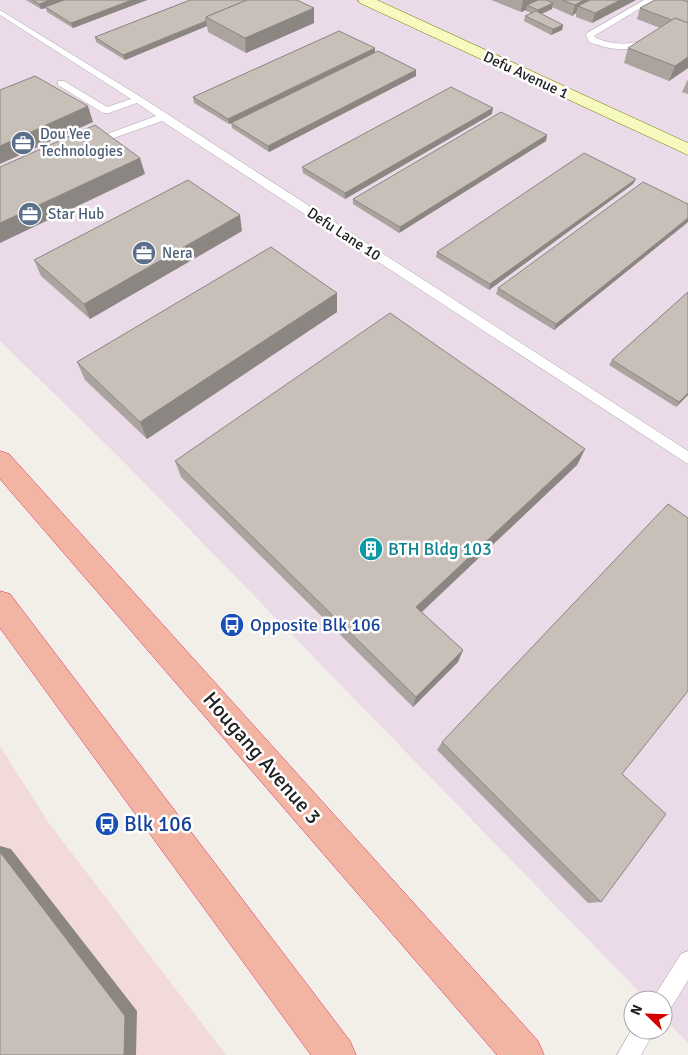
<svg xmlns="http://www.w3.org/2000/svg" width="688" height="1055" viewBox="0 0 688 1055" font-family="Signika,sans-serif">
<rect width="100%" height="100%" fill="#f2efe9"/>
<polygon fill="#f2dad9" points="0,746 48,822 226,1055 0,1055"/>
<polygon fill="#ebdbe8" points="0,0 688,0 688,1043 663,1017 663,1000 647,1000 121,459 0,341"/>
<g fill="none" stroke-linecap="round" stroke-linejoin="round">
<g stroke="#a9a9a9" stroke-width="1">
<g id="service">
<path d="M644,0h10l-60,36 2,2c17,7 32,7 50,2l4,3 -1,2c-21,7 -39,5 -60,-3l-3,-7 1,-2z"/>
<polygon points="0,10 141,97 688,451 688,464 162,121 94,145 88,145 88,141 156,116 137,103 109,113 103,113 58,85 58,81 64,81 107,107 131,99 0,15"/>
<polygon points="688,951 688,980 671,1008 663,1011 663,1000 652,1000 681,954"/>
<polygon points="633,1027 633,1030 655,1030 641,1055 617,1055"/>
</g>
</g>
<g stroke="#707d05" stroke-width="1">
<polygon id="secondary" points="358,0 377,0 688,143 688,155 360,3"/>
</g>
<g stroke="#dc2a67" stroke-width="1">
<g id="trunk">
<polygon points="0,451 9,454 538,1041 544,1055 497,1055 0,479"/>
<polygon points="0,591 10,594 350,1041 356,1055 311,1055 0,628"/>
</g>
</g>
<use href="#service" fill="#fff" fill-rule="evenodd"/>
<use href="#secondary" fill="#f7fabf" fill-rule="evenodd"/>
<use href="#trunk" fill="#f2b4a3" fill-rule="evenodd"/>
</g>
<g fill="#aba49e">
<polygon points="26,0 147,0 73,28 47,12 46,8 41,9"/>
<polygon points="190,0 314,8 314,23 246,53 208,32 207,26 125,60 96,42 95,37"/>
<polygon points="491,0 636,0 592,23 576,17 576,13 572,16 552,7 552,9 541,14 563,25 562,30 551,35 524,21 525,16 531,13 526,11 526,10 521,12"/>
<polygon points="688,0 688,68 669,81 624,63 628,48 660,28 637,19 640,8"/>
<polygon points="375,53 416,70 416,76 269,152 232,128 231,123 229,124 194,103 193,97"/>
<polygon points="688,80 688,94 682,92 687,81"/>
<polygon points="492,114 345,199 303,173 302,167"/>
<polygon points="547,135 546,141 399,233 353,204 353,199"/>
<polygon points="636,179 633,184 489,290 436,257 437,252"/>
<polygon points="688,204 688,222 554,330 496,294 498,288"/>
<polygon points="242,231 90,319 41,276 34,260"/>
<polygon points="688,292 688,395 676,407 609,365 612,360"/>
<polygon points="337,293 337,312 147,439 85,380 77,362"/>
<polygon points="585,449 577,465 422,612 463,650 458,662 413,707 181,477 175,461"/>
<polygon points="442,742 622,774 601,902 588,903 437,750"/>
</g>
<g fill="#8b8681">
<polygon points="50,0 67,0 45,7 46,8 41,9 39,4"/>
<polygon points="132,0 147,0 73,28 71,23"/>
<polygon points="523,0 542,0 527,5 526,10 521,12"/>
<polygon points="584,0 594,0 578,6 576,13 572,16 575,5"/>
<polygon points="620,0 636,0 592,23 595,13"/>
<polygon points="553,3 552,9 537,16 538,10"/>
<polygon points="314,8 314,23 246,53 245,38"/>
<polygon points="206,21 207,26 125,60 123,55"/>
<polygon points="563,25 562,30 551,35 553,29"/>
<polygon points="375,48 375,54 229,124 228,119"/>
<polygon points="688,57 688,68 669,81 675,66"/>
<polygon points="416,70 416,76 269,152 268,146"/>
<polygon points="88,106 93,122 0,164 0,146"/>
<polygon points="493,108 492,114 345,199 345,193"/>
<polygon points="547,135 546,141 399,233 400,227"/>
<polygon points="140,158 145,174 0,243 0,223"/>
<polygon points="636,179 633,184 489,290 490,284"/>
<polygon points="240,215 242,231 90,319 84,304"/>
<polygon points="688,218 688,222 554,330 556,324"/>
<polygon points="337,293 337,312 147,439 140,422"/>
<polygon points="688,393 688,395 676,407 679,402"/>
<polygon points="585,449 577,465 413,620 416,607"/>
<polygon points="463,650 458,662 413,707 416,697"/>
<polygon points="0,846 11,849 137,1011 136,1055 124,1055 0,852"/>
</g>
<g fill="#c7bfb8" stroke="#8b8681">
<polygon points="33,0 50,0 39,4"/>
<polygon points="64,0 132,0 71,23 45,7"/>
<polygon points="190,0 247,0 206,17 206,21 123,55 95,37"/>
<polygon points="247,0 297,0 314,8 245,38 206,17"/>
<polygon points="538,0 546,0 553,3 538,10 527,5"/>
<polygon points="562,0 584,0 575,5"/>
<polygon points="590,0 620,0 595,13 578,6"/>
<polygon points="655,0 683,0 688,2 688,23 675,18 672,20 640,8"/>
<polygon points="536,11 563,25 553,29 525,16"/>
<polygon points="675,18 688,23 688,57 675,66 628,48"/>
<polygon points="339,31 375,48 228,119 193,97"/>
<polygon points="378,51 416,70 268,146 231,123"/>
<polygon points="35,76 88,106 0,146 0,90"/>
<polygon points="451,87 493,108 345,193 302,167"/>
<polygon points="501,112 547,135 400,227 353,199"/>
<polygon points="95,125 140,158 0,223 0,167"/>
<polygon points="584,153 636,179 490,284 437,252"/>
<polygon points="188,180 240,215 84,304 34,260"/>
<polygon points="643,182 688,204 688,218 556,324 498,288"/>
<polygon points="271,247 337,293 140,422 77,362"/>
<polygon points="688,292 688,393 679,402 612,360"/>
<polygon points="390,313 585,449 416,607 463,650 416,697 175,461"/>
<polygon points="668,504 688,518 688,691 622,774 666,814 601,902 442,742"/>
<polygon points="0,852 125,1016 124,1055 0,1055"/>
</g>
<defs>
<g id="office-disc" transform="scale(1.25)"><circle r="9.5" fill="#5c6f8a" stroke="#fff"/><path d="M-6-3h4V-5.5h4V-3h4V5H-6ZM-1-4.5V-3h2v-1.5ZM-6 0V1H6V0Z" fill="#fff"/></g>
<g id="building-disc" transform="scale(1.25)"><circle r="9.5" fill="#0f9aa8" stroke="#fff"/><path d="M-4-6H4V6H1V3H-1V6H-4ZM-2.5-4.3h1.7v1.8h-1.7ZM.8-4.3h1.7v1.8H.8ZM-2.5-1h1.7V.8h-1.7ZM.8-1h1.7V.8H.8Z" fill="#fff"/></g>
<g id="bus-disc" transform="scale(1.25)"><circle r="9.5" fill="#1a4fb4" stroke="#fff"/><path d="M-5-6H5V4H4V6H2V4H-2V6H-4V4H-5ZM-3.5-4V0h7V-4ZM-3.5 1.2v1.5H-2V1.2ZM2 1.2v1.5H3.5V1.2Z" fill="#fff"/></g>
</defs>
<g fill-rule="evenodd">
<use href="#office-disc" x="23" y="143"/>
<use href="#office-disc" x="30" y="214"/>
<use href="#office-disc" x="144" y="253"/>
<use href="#building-disc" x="371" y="549"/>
<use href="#bus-disc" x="232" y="625"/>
<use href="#bus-disc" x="107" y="824"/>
</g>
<g text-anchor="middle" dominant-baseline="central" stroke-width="5" stroke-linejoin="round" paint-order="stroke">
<g font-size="15" fill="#222" stroke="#fff">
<text transform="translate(526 75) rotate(25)">Defu Avenue 1</text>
<text transform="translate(344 234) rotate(33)">Defu Lane 10</text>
</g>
<g font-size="15" fill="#4e5e75" stroke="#fff" text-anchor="start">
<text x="40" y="134">Dou Yee<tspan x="40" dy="17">Technologies</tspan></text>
<text x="48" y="214">Star Hub</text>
<text x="162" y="253">Nera</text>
</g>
<g font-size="18" fill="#0d838f" stroke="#fff" text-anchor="start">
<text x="388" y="549">BTH Bldg 103</text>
</g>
<g font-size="18" fill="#164399" stroke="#fff" text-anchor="start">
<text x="250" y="625">Opposite Blk 106</text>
</g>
<g font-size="21" fill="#222" stroke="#fff">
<text transform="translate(262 758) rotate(49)">Hougang Avenue 3</text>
</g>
<g font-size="21" fill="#164399" stroke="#fff" text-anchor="start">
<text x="124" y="824">Blk 106</text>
</g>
</g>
<g transform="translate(648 1015) rotate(293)"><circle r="24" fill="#ffffff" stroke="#a7a7a7"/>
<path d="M0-4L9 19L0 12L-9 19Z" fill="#d40000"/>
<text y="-8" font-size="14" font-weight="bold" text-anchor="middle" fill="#222222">N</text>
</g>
</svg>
